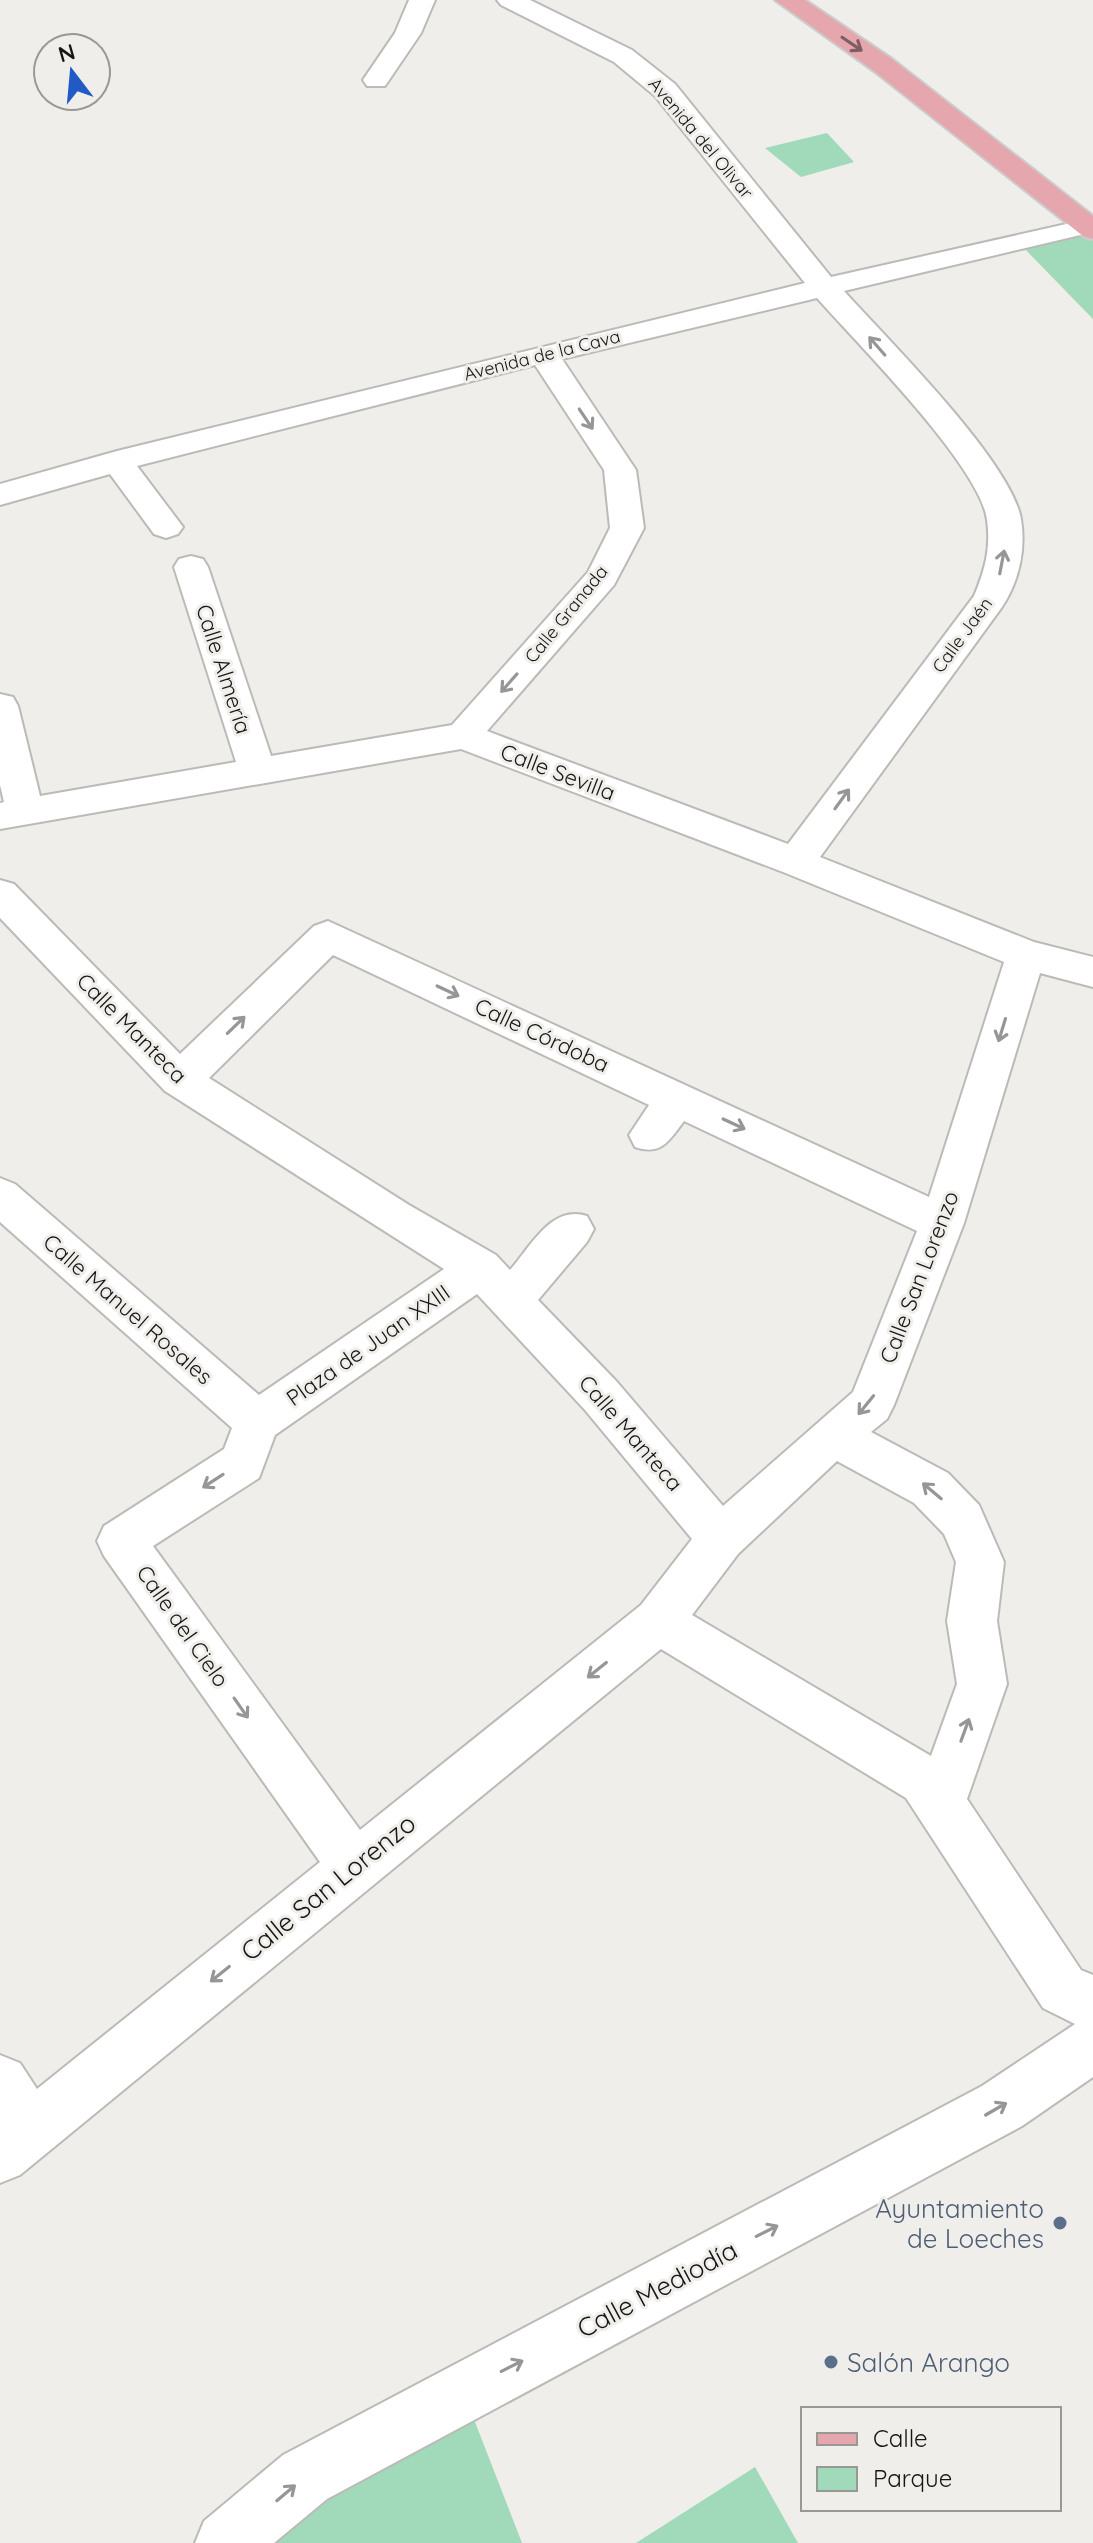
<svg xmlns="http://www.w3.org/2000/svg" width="1093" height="2543" viewBox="0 0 1093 2543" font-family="Quicksand,sans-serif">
<rect width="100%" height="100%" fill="#efeeea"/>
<g fill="#a0daba">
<polygon points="827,133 854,162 801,177 765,148"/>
<polygon points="1093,230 1093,319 1018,242"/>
<polygon points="463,2391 522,2543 226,2543"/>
<polygon points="755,2467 798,2543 636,2543"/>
</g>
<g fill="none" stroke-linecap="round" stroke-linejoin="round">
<g stroke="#bbbab7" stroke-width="4">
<g id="minor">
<polygon points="409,0 435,0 421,33 385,86 367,86 363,80 395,33"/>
<path d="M497,0h33l102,50 43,34 156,193 262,-59v14l-249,59c43,48 167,170 177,228 5,31 -2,62 -19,88l-182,250 214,85 59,15v30l-53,-14 -76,250 -70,182 -7,14 -16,13 77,41 31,32 25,57 -7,59 10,63 -40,115 114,171 12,5v102l-71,49 -695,373 -53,44h-79l9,-22 79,-66 699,-369 93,-62 -32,-16 -137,-210 -245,-149 -641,526 -20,8v-128l20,8 17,26 283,-227 -216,-306 -7,-15 7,-15 120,-77 8,-21 -232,-206v-44l15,6 244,211 185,-126 -279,-178 -165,-173v-38l14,4 166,170 134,-128 14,-5 601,276 75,-235 -221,-90 -322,-123 -461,80v-26l4,-1 -4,-17v-91l13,3 5,9 22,90 196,-34 -62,-195 5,-8 12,-3 12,3 5,8 63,189 181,-31 136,-153 22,-44 -6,-58 -69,-105 -398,101 46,61 -5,7 -12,4 -12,-4 -44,-60 -110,31v-21l117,-33 688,-168 -150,-187 -41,-34 -113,-57zM817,298c39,44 164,169 170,222 4,28 -2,50 -13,76l-186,248 -301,-113 127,-146 30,-57 -8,-58 -74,-111zM333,955l316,150 -20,30 6,12c26,9 34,-6 49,-26l233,110 -64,161 -130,114 -106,-124 -79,-82 49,-58 7,-13 -7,-13c-35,-12 -56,30 -77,54l-14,-15 -87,-50 -200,-127zM477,1294l108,116 107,129 -51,66 -281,225 -207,-284 106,-68 16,-43zM837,1461l77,42 30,31 12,28 -9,59 10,63 -26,72 -239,-141 46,-61z"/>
</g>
</g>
<g stroke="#ccc" stroke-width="4">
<polygon id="major" points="775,0 805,0 892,59 1093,216 1093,239 1083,236 874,71"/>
</g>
<use href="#minor" fill="#fff" fill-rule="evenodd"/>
<use href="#major" fill="#e5a6ae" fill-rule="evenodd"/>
</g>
<defs><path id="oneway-shaft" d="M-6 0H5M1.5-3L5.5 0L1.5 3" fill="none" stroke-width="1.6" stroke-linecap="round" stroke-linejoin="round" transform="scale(2)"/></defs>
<use stroke="#7e5e62" href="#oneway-shaft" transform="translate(852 44) rotate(34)"/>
<g stroke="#969696">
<use href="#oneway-shaft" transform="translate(877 346) rotate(-131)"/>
<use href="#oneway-shaft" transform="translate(586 419) rotate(56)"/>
<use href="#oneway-shaft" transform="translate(1002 562) rotate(-79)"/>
<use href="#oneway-shaft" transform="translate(509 683) rotate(131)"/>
<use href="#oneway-shaft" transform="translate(842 799) rotate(-54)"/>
<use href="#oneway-shaft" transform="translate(448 991) rotate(25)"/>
<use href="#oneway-shaft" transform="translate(236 1025) rotate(-44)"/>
<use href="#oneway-shaft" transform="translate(1002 1030) rotate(107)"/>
<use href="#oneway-shaft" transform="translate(734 1124) rotate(25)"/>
<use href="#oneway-shaft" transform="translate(866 1405) rotate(129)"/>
<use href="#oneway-shaft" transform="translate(213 1481) rotate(147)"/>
<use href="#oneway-shaft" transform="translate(932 1491) rotate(-140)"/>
<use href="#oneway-shaft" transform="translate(597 1670) rotate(141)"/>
<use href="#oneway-shaft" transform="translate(241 1708) rotate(55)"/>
<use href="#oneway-shaft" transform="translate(965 1730) rotate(-70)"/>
<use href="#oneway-shaft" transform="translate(220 1974) rotate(141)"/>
<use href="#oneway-shaft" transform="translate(996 2109) rotate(-30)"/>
<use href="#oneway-shaft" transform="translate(767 2231) rotate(-27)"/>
<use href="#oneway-shaft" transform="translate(512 2366) rotate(-27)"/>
<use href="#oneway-shaft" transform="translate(286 2493) rotate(-40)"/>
</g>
<g fill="#5c6f8a" stroke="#efeeea" stroke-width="3">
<circle cx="1060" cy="2223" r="8"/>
<circle cx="831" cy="2362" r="8"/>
</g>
<g text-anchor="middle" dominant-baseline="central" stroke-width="6" stroke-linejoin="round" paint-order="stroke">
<g font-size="18" fill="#161615" stroke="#efeeea">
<text transform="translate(701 138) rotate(50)">Avenida del Olivar</text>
<text transform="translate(542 355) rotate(-14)">Avenida de la Cava</text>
<text transform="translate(566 614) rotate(-51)">Calle Granada</text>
<text transform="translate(962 635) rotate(-54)">Calle Jaén</text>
</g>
<g font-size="22" fill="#161615" stroke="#efeeea">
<text transform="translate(224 669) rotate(72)">Calle Almería</text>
<text transform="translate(558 772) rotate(21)">Calle Sevilla</text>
<text transform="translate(132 1028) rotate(45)">Calle Manteca</text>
<text transform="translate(542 1035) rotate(25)">Calle Córdoba</text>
<text transform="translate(919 1277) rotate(-69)">Calle San Lorenzo</text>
<text transform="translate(128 1309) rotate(41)">Calle Manuel Rosales</text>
<text transform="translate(368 1345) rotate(-35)">Plaza de Juan XXIII</text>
<text transform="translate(631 1433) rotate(49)">Calle Manteca</text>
<text transform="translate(183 1626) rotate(55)">Calle del Cielo</text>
</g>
<g font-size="26" fill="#161615" stroke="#efeeea">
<text transform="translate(328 1887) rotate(-39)">Calle San Lorenzo</text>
<text transform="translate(657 2289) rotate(-28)">Calle Mediodía</text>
</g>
<g font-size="26" fill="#4e5e75" stroke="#efeeea" text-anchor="end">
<text x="1044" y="2208">Ayuntamiento<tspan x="1044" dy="30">de Loeches</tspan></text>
<text x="847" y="2362" text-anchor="start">Salón Arango</text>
</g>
</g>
<rect x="801" y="2407" width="260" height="104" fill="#efeeea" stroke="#989895" stroke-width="2"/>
<rect x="817" y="2433" width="40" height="12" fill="#e5a6ae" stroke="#989895" stroke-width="2"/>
<text x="873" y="2447" font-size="24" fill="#161615">Calle</text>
<rect x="817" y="2467" width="40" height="24" fill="#a0daba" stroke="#989895" stroke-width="2"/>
<text x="873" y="2487" font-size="24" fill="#161615">Parque</text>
<g transform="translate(72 72) rotate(344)"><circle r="38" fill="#efeeea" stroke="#989895" stroke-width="2"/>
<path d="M0-6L14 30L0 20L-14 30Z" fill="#215ac6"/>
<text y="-12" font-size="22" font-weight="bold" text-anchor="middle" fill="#161615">N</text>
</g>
</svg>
